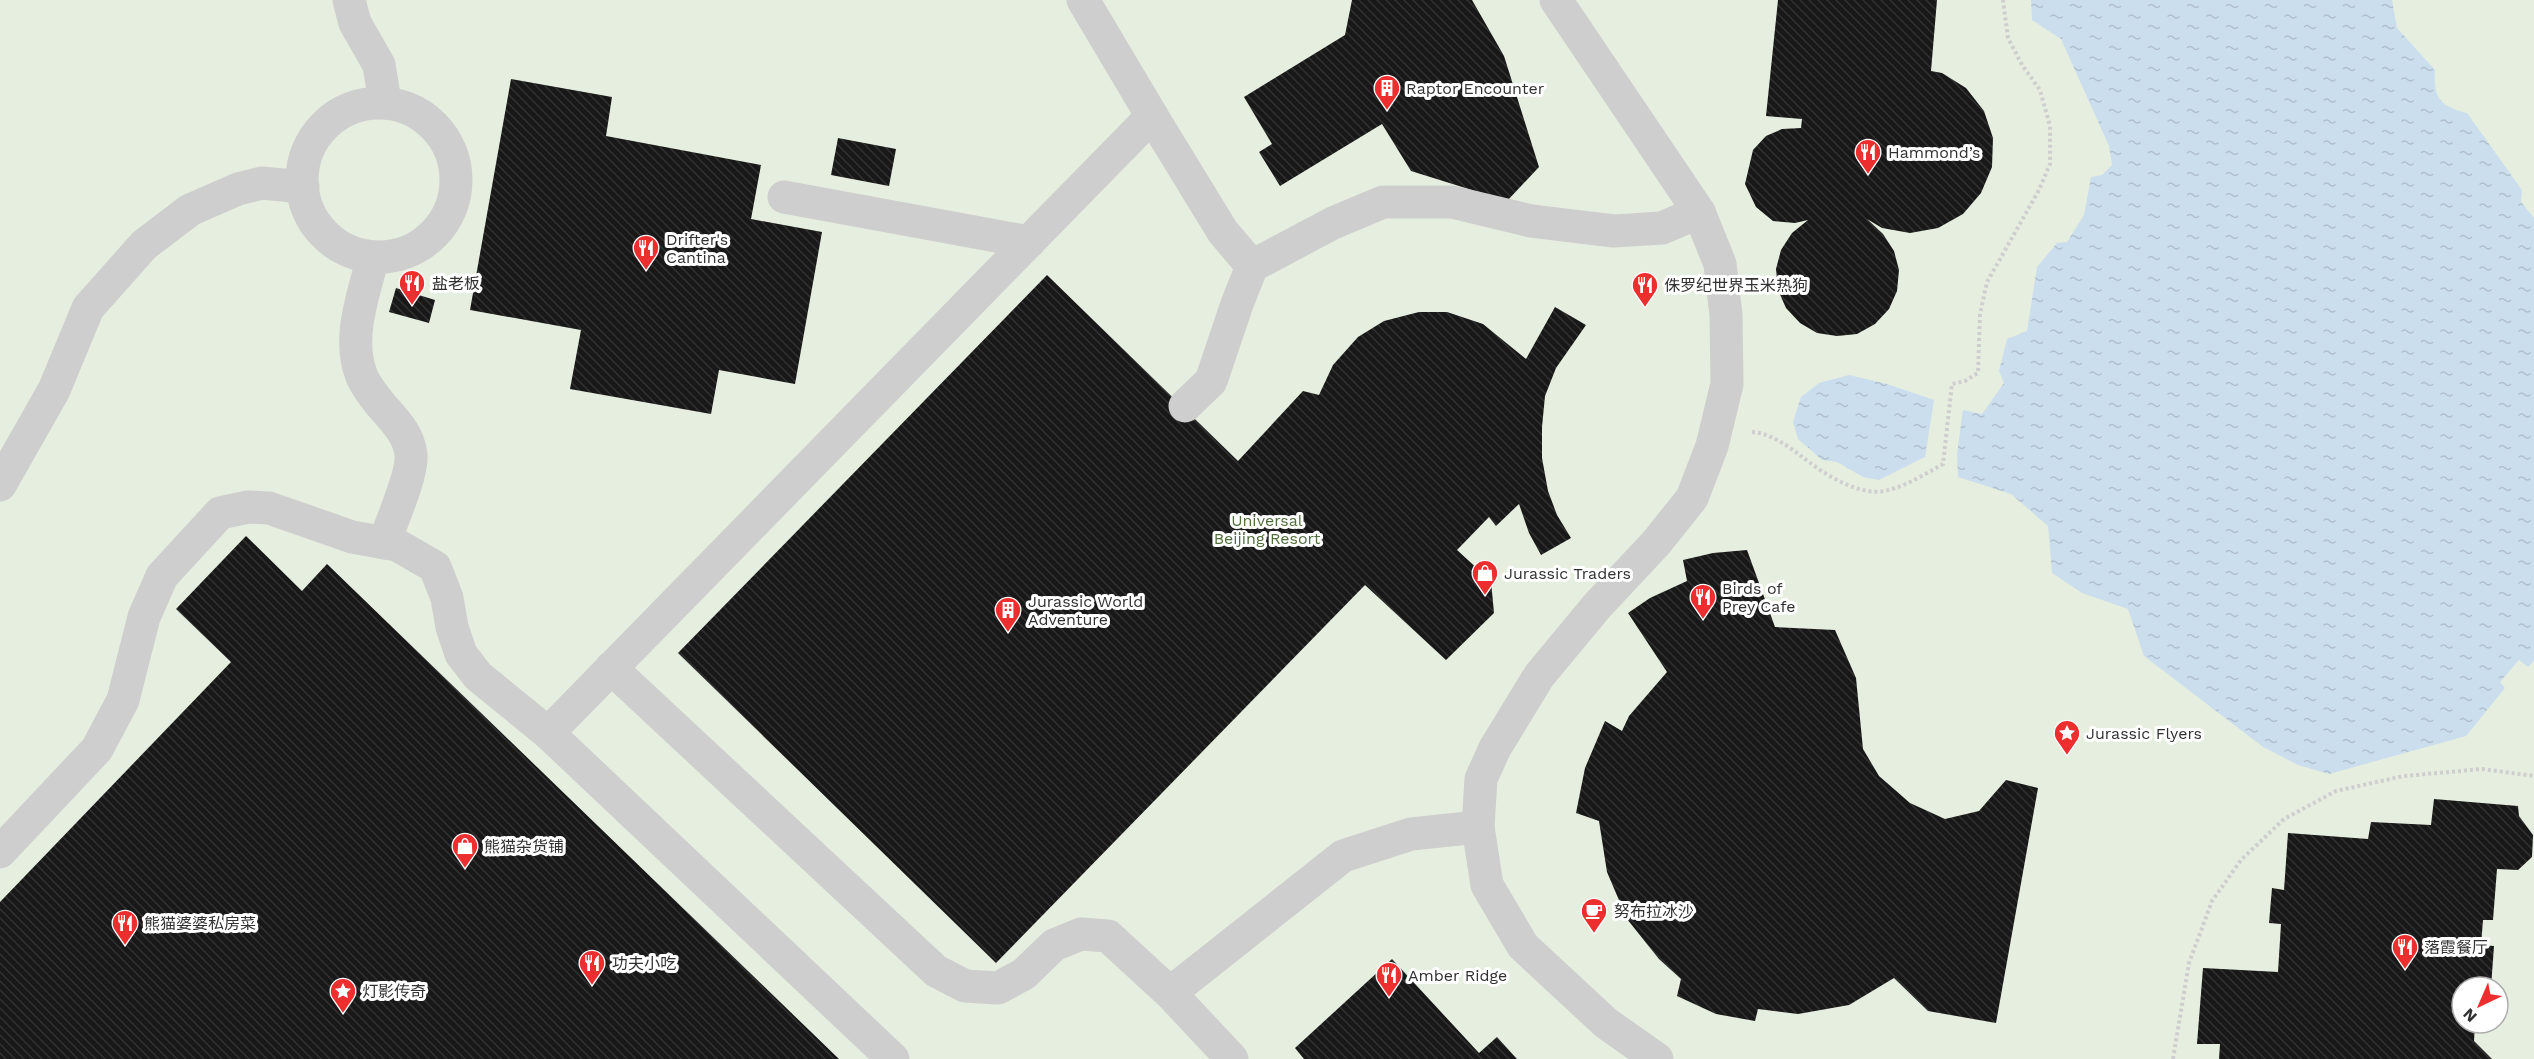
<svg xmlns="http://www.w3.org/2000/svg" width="2534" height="1059" viewBox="0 0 2534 1059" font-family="'Work Sans','Noto Sans SC',sans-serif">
<defs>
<pattern id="water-ripples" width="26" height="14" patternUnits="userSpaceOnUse" patternTransform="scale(1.5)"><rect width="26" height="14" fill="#cbdeee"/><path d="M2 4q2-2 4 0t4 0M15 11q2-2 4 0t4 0" fill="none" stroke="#afbfcd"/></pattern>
<pattern id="building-back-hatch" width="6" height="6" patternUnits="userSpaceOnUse" patternTransform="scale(1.5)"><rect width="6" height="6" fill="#181818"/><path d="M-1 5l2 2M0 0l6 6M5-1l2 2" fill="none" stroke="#313131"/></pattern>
</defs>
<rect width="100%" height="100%" fill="#fff"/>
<path fill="#e6eedf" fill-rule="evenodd" d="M0,0h2534v1059h-2534zM2462,987h36v36h-36z"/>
<g fill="url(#water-ripples)">
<path d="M2031,0h361l5,28 38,42c-2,28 5,36 32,43l55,77 -1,12 13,16v443l-6,6 -9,-7 -19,22 5,6 -39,48 -137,38 -31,-9 -35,-18 -119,-91 -16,-47 -46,-16 -30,-20 -4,-47 -37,-32 -53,-17 -1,-24 6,-43 19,4 22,-31 -5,-12 8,-32 20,-8 10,-64 20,-24 10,-1 17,-27 7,-38 11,-2 10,-10 -3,-19 -48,-107 -29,-19z"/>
<polygon points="1849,375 1887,384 1934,400 1925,457 1879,480 1863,477 1837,462 1822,460 1798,439 1793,422 1801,397 1819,383"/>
</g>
<g fill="url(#building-back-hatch)">
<polygon points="1352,0 1472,0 1504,56 1539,167 1507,201 1411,171 1382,124 1280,186 1259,152 1272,144 1244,97 1345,35"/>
<polygon points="1778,0 1937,0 1931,71 1942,73 1966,88 1984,111 1993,138 1992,167 1981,193 1963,214 1938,228 1910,233 1882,228 1867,219 1883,234 1894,251 1899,270 1897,291 1889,309 1875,324 1857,334 1837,336 1817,333 1800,323 1786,308 1778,290 1776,269 1781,250 1792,233 1808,220 1795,223 1773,221 1756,207 1745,184 1753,150 1766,136 1782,129 1801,128 1802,119 1766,116"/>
<polygon points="511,79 612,97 606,136 761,165 751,219 822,232 795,384 719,370 711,414 570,389 581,330 470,310"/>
<polygon points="838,138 896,149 889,186 831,175"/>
<polygon points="1047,275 1238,461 1303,391 1319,395 1333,365 1358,337 1384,321 1419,312 1447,312 1483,324 1526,359 1555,307 1586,325 1556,368 1545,396 1542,427 1542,458 1548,491 1557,515 1571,538 1541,555 1529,533 1519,504 1496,526 1489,517 1457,550 1491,581 1494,613 1446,660 1365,585 996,963 678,653"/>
<polygon points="396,288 435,300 429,323 389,312"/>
<polygon points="246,536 302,591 327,564 839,1059 0,1059 0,902 231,662 176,609"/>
<polygon points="1747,550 1775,627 1835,630 1856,678 1863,749 1879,776 1910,803 1945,819 1979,811 2006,780 2038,788 1996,1023 1928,1011 1894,978 1849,1005 1798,1014 1758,1009 1755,1021 1716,1014 1677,996 1681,979 1659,959 1627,919 1607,872 1599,821 1576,813 1585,768 1605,721 1622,731 1629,716 1667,672 1628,613 1650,598 1687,581 1683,560 1713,553"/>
<polygon points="2434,799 2518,806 2519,816 2533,835 2532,857 2518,870 2497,869 2493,920 2483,920 2481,945 2494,946 2491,987 2462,987 2462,1023 2475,1023 2474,1041 2492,1059 2219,1059 2220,1044 2197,1044 2203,968 2278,972 2281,924 2269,923 2272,888 2284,890 2288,833 2368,839 2371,822 2431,825"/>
<polygon points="1392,959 1479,1053 1497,1037 1517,1059 1304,1059 1295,1048"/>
</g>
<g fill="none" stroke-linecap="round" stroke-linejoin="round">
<g stroke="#cecece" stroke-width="4" stroke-dasharray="3 3" stroke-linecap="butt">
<path d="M1752,432c17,1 35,13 49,24 20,16 56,40 83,35 21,-4 41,-17 59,-27l9,-80 13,-3 13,-8 2,-59 7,-32 52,-92 11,-26v-38l-10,-36 -18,-25 -14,-27 -5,-38"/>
<polyline points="2173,1059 2189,963 2212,901 2241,860 2284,819 2336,791 2404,776 2482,769 2534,776"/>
</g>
<g stroke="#cecece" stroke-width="33">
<polyline points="349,0 355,23 379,65 385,102"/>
<polyline points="1556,0 1699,212 1720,264 1726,315 1727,384 1712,446 1692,498 1656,543 1597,606 1539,676 1495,748 1481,779 1478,827 1487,885 1523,946 1606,1023 1657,1059"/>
<circle cx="379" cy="180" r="77"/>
<polyline points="1152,116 1223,232 1252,266 1333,223 1383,202 1452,202 1531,221 1614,231 1662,228 1699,212"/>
<polyline points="784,197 1029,242"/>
<path d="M373,257c-9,36 -26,80 -12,117 3,10 13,22 20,31 13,15 28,29 30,50 2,19 -20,68 -27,88"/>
<polyline points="1185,406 1211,381 1237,304 1252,266"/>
<polyline points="0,485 54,390 88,308 144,245 190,210 238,189 262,183 303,187"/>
<polyline points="611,668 936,971 965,986 998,988 1024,974 1054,945 1081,934 1108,936 1170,993 1232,1059"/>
<polyline points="548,733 1152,116 1083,0"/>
<polyline points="0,852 97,749 123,700 144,617 162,576 220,513 248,507 269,508 352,537 397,545 435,567 447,598 452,627 461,654 478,676 548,733 893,1059"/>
<polyline points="1170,993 1343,856 1411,834 1478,827"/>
</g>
</g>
<defs>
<g id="building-pin" transform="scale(1.35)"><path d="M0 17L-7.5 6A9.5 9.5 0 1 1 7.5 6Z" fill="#ed2e2e" stroke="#fff"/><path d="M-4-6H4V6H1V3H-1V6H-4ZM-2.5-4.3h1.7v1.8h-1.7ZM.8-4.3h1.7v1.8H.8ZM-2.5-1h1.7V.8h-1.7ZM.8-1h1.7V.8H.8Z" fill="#fff"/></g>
<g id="restaurant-pin" transform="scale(1.35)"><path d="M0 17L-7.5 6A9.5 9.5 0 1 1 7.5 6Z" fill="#ed2e2e" stroke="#fff"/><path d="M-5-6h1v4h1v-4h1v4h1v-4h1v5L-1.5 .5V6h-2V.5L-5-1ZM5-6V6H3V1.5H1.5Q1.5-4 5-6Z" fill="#fff"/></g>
<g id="shop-pin" transform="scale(1.35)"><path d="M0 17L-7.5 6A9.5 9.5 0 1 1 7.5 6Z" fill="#ed2e2e" stroke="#fff"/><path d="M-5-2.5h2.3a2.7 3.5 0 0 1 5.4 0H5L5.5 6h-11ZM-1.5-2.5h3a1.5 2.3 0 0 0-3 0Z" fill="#fff"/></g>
<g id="sight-pin" transform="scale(1.35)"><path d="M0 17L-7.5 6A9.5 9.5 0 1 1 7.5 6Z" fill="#ed2e2e" stroke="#fff"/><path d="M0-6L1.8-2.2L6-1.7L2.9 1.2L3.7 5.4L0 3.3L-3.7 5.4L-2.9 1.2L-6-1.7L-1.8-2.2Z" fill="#fff"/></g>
<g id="cafe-pin" transform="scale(1.35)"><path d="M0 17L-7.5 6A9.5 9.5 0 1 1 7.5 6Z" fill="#ed2e2e" stroke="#fff"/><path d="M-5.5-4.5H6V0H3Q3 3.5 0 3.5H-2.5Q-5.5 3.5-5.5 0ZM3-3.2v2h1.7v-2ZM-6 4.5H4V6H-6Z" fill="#fff"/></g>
</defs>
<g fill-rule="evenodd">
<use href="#building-pin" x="1387" y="88"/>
<use href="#restaurant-pin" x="1868" y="152"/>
<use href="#restaurant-pin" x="646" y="248"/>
<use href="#restaurant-pin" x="412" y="283"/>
<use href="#restaurant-pin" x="1645" y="285"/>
<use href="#shop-pin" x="1485" y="573"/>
<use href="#restaurant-pin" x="1703" y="597"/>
<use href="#building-pin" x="1008" y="610"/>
<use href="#sight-pin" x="2067" y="733"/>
<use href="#shop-pin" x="465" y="846"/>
<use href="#cafe-pin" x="1594" y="911"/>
<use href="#restaurant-pin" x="125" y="923"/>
<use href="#restaurant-pin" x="2405" y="947"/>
<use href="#restaurant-pin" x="592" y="963"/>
<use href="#restaurant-pin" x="1389" y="975"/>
<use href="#sight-pin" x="343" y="991"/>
</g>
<g text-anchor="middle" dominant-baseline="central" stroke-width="6" stroke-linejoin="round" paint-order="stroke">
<g font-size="16" fill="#313131" stroke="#fff" text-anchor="start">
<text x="1406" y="88">Raptor Encounter</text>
<text x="1888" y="152">Hammond’s</text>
<text x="666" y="239">Drifter's<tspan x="666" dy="18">Cantina</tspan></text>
<text x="432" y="283">盐老板</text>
<text x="1664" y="285">侏罗纪世界玉米热狗</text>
<text x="1504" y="573">Jurassic Traders</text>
<text x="1722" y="588">Birds of<tspan x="1722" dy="18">Prey Cafe</tspan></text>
<text x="1028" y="601">Jurassic World<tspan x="1028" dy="18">Adventure</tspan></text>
<text x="2086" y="733">Jurassic Flyers</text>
<text x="484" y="846">熊猫杂货铺</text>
<text x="1614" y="911">努布拉冰沙</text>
<text x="144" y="923">熊猫婆婆私房菜</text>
<text x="2424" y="947">落霞餐厅</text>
<text x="612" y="963">功夫小吃</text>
<text x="1408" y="975">Amber Ridge</text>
<text x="362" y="991">灯影传奇</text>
</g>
<g font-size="16" fill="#506f3b" stroke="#fff">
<text x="1267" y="520">Universal<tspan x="1267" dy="18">Beijing Resort</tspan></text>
</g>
</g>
<g transform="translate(2480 1005) rotate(224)"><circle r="28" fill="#ffffff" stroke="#adadad" stroke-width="1.5"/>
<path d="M0-4.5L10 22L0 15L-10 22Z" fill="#ed2e2e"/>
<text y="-9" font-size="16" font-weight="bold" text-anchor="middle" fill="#313131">N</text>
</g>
</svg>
